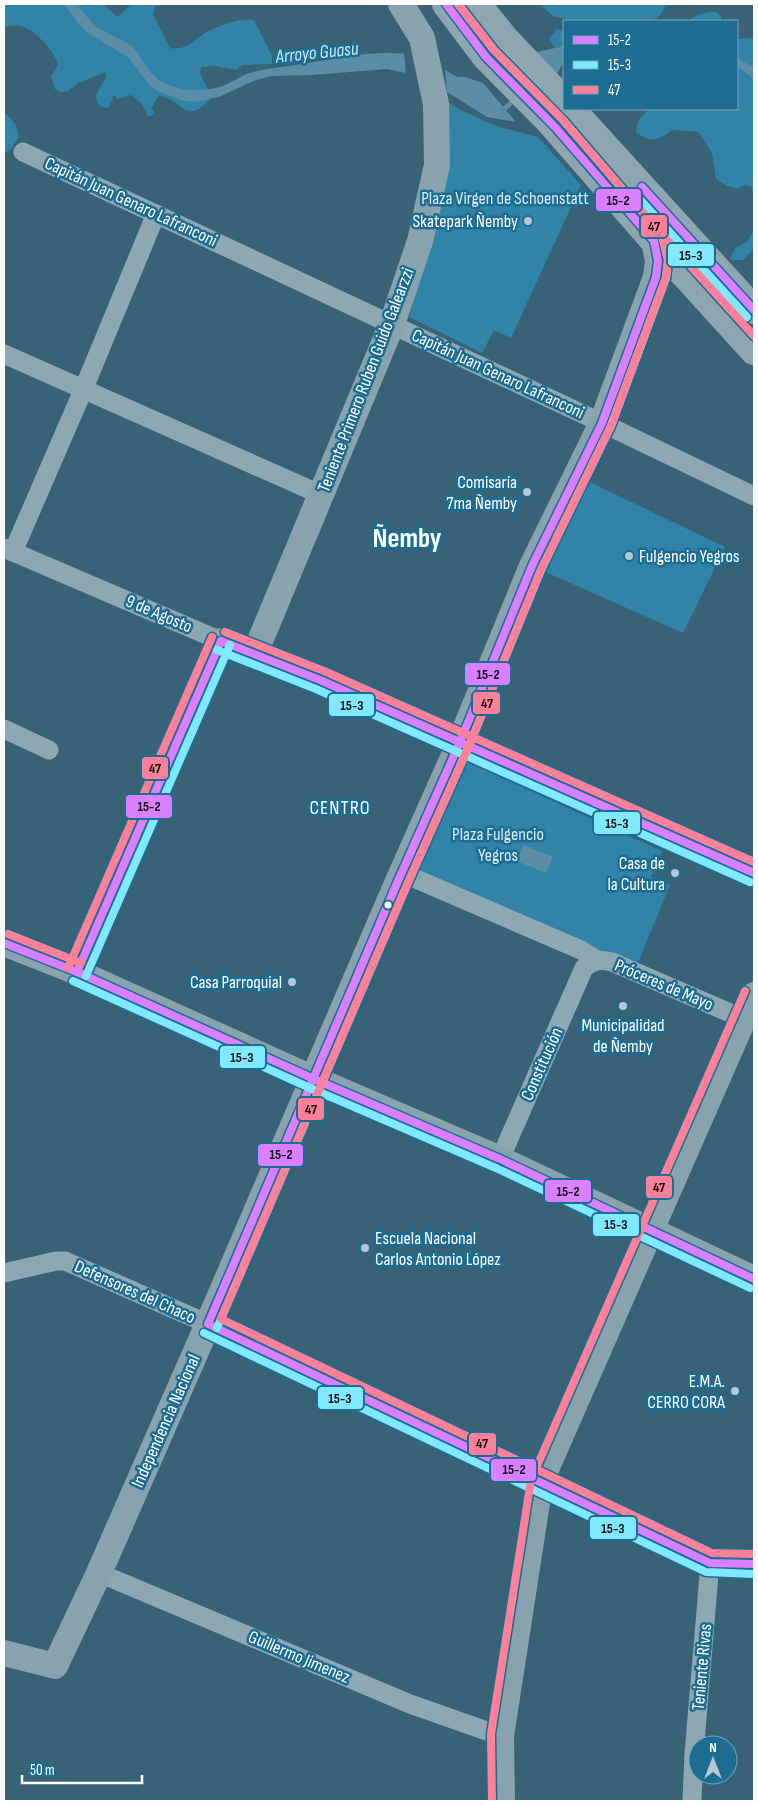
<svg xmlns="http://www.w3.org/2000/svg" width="758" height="1805" viewBox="0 0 758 1805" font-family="'Sofia Sans Condensed',sans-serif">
<rect width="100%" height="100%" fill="#386377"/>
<g fill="#3283a8">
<path d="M4,4h98l16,13 13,-13h25l-3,10 17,34c16,3 24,-8 35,-15 12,-7 36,-16 49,-13l18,36v6l-1,2 -29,1 -5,5 -22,-4 -14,1 -1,7 12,23c-28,32 -29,0 -54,-1l-6,11 2,7 -6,3 -6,-13 -11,-9 -13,4 -5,-4 -1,6 -4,7 -7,-1 -4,-5 -1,-7 10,-17v-6l-28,11 -10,8 -7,1 -6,-3 -4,-13 7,-11c-3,-13 -24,-37 -38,-39 -5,-1 -11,0 -16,1z"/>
<polygon points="543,4 666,4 661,14 652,21 574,21 553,16 543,7"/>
<polygon points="710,12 717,12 721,17 722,21 687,21 697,15"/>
<polygon points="557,29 564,32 564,49 556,50 549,39"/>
<path d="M754,36v158l-3,-8 -7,-1 -6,3 -11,-2 -11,-7 -4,-26 -13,-21 -27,-2c-15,12 -20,12 -36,3l2,-12 11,-12h88v-70l15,-1z"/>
<polygon points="448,102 462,111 499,127 538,137 581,185 511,338 494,330 482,353 409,317 440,202"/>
<polygon points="4,114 7,114 16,125 19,137 11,149 4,153 4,157"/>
<polygon points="754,230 754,249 743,260 730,260 735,248 747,242"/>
<polygon points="579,477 725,547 683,633 532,566"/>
<polygon points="463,760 662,851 651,877 670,885 634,972 413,875"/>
</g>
<g fill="#5b8ea6">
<path d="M64,4h13c6,7 12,17 20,23 10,7 23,11 33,18 16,13 16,32 39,40 17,7 39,7 56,0 10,-4 18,-11 28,-13 16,-4 32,-5 49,-8 35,-6 70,-14 106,-10l3,20 -24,-5 -75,6 -41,1 -18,5 -34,16 -25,5 -13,-2 -21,-8 -9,-5 -23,-30 -40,-24 -12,-12z"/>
<polygon points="564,46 564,61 554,80 532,53"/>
<polygon points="737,58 754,68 754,79 737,66"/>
<polygon points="445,70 457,77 465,77 483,83 516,122 487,117 447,92"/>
<polygon points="524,845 553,857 546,873 516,861"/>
</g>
<polygon fill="#386377" points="404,51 410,53 413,73 411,76 406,75"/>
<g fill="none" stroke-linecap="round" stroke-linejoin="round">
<polyline stroke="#5b8ea6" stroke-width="5" points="501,112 515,99"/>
<g stroke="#8da7b3" stroke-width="19">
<polyline points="23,152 602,423 754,496"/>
<polyline points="4,354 322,495"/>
<polyline points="4,548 221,641"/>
<polyline points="13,552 84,388 156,214"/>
<polyline points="4,729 49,750"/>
<polyline points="402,873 581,950 597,960"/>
<path d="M500,1159l84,-191c9,-8 17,-9 28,-6l132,57"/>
<polyline points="4,1273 56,1261 65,1261 208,1324 710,1563 754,1564"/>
<polyline points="99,1573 410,1704 501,1736"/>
<polyline points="692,1801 694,1754 710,1563"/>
</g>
<g stroke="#88a3ae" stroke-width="26">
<polyline points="255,653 392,324 420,241 437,165 436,104 422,38 401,4"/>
<polyline points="4,943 77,972 314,1079 500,1159 754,1279"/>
<polyline points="77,972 221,641 320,680 754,873"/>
<polyline points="4,1653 55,1666 99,1573 208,1324 398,881 460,742 532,566 602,423 656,277 658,261 654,241"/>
<polyline points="502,1801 501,1736 540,1483 754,995"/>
</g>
<g stroke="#8da6b2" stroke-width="28">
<polyline points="446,4 486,57 551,123 654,241 754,351"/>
<polyline points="477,4 506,40 564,101"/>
<polyline points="571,109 754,310"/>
</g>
<g stroke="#1d6c92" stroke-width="11">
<g id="bus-1">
<polyline points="446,4 486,57 555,127 654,241 658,261 656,277 602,423 532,566 460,742 398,881 208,1324 710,1563 754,1564"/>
<polyline points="642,187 754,310"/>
<polyline points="221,641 320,680 754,873"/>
<polyline points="4,943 77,972 314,1079 500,1159 754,1279"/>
<polyline points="77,972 221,641"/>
</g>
</g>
<g stroke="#1d6c92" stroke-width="11">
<g id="bus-2">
<polyline points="635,194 747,317"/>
<polyline points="217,650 316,689 750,882"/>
<polyline points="86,976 230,645"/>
<polyline points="73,981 310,1088 496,1168 750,1288"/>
<polyline points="217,1328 407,885 469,746 541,570 611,426 666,278 668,260 662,235 563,120 494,50 458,4"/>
<polyline points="204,1333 706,1572 754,1574"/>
</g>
</g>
<g stroke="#1d6c92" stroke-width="11">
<g id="bus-3">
<polyline points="458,4 494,50 563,120 662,235 668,260 666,278 611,426 541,570 469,746 407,885 221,1319 712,1553 754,1554"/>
<polyline points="647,218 754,336"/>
<polyline points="225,632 324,671 754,862"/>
<polyline points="8,934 81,963"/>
<polyline points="68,968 212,637"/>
<polyline points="492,1801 491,1734 531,1480 745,991"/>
</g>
</g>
<use href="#bus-1" stroke="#d880ff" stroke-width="8"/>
<use href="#bus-2" stroke="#80e8ff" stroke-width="8"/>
<use href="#bus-3" stroke="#ff8098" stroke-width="8"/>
</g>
<g fill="#b9c8cf" stroke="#1d6c92" stroke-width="2">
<circle cx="528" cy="221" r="5"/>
<circle cx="527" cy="492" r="5"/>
<circle cx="629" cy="556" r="5"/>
<circle cx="675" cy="873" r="5"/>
<circle cx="292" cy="982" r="5"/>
<circle cx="623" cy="1006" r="5"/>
<circle cx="365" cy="1248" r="5"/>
<circle cx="735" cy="1391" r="5"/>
</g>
<circle fill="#fff" stroke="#1d6c92" stroke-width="2" cx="388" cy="905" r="4.5"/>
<g text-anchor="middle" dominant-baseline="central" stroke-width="5" stroke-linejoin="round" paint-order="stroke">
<g font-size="18" fill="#d5eefa" stroke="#1d6c92">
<text x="505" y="198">Plaza Virgen de Schoenstatt</text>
<text x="498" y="834">Plaza Fulgencio<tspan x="498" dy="21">Yegros</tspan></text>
</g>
<g font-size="18" fill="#fff" stroke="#1d6c92">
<text transform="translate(131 202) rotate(25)">Capitán Juan Genaro Lafranconi</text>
<text transform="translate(498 374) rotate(25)">Capitán Juan Genaro Lafranconi</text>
<text transform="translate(366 380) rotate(-69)">Teniente Primero Ruben Guido Galearzzi</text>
<text transform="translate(159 614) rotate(23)">9 de Agosto</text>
<text transform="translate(664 985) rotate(23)">Próceres de Mayo</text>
<text transform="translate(542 1064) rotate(-66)">Constitución</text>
<text transform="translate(135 1292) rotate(24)">Defensores del Chaco</text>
<text transform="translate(166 1421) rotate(-66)">Independencia Nacional</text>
<text transform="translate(299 1657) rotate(23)">Guillermo Jimenez</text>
<text transform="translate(702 1667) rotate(-85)">Teniente Rivas</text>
</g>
<g font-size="18" fill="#fff" stroke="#1d6c92" text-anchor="end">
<text x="518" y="221">Skatepark Ñemby</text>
<text x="517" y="482">Comisaría<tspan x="517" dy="21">7ma Ñemby</tspan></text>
<text x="639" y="556" text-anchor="start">Fulgencio Yegros</text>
<text x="665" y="863">Casa de<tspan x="665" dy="21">la Cultura</tspan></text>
<text x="282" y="982">Casa Parroquial</text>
<text x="623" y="1025" text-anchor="middle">Municipalidad<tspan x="623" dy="21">de Ñemby</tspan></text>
<text x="375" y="1238" text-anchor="start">Escuela Nacional<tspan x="375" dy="21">Carlos Antonio López</tspan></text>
<text x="725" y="1381">E.M.A.<tspan x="725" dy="21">CERRO CORA</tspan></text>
</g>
<g font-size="19" font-style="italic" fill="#c9e9f7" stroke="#1d6c92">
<text transform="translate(317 53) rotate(-6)">Arroyo Guasu</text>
</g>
<g font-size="20" letter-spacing="1" fill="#fff" stroke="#1d6c92">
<text x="340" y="808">CENTRO</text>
</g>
<g font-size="28" font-weight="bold" fill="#fff" stroke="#1d6c92">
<text x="407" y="538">Ñemby</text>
</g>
</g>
<g stroke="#1d6c92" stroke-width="2">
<rect x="595" y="188" width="47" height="24" rx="5" fill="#d880ff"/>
<rect x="640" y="214" width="28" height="24" rx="5" fill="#ff8098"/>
<rect x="667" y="243" width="48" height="24" rx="5" fill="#80e8ff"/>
<rect x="464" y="662" width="47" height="24" rx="5" fill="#d880ff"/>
<rect x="472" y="691" width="29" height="24" rx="5" fill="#ff8098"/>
<rect x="328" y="693" width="47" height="24" rx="5" fill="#80e8ff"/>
<rect x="141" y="756" width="28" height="24" rx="5" fill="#ff8098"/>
<rect x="125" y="794" width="48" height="25" rx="5" fill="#d880ff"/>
<rect x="593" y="811" width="48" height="24" rx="5" fill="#80e8ff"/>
<rect x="219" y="1045" width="47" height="24" rx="5" fill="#80e8ff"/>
<rect x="297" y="1097" width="28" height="24" rx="5" fill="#ff8098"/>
<rect x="257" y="1143" width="47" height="24" rx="5" fill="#d880ff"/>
<rect x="645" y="1175" width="28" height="24" rx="5" fill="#ff8098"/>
<rect x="544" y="1179" width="48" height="24" rx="5" fill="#d880ff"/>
<rect x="592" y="1213" width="48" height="24" rx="5" fill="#80e8ff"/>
<rect x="317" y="1386" width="47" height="24" rx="5" fill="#80e8ff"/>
<rect x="468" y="1432" width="29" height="24" rx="5" fill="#ff8098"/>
<rect x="490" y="1458" width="47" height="24" rx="5" fill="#d880ff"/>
<rect x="589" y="1516" width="48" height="24" rx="5" fill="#80e8ff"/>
</g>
<g font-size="14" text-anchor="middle" font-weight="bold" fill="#111">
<text x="618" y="205">15-2</text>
<text x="654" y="231">47</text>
<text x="691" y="260">15-3</text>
<text x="488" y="679">15-2</text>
<text x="487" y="708">47</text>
<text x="352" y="710">15-3</text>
<text x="155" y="773">47</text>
<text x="149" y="811">15-2</text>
<text x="617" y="828">15-3</text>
<text x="242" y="1062">15-3</text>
<text x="311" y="1114">47</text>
<text x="281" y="1159">15-2</text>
<text x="659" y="1192">47</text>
<text x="568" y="1196">15-2</text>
<text x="616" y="1229">15-3</text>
<text x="340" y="1403">15-3</text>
<text x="482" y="1448">47</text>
<text x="514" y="1474">15-2</text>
<text x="613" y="1533">15-3</text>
</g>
<rect width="758" height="1805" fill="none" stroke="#ffffff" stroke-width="10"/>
<rect x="563" y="20" width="175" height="90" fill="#1d6c92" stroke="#77a7be"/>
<rect x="573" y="36" width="25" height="8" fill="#d880ff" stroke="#77a7be"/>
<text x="608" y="45" font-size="15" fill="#ffffff">15-2</text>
<rect x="573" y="61" width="25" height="8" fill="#80e8ff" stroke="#77a7be"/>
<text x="608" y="70" font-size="15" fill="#ffffff">15-3</text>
<rect x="573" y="86" width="25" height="8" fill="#ff8098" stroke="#77a7be"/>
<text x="608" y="95" font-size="15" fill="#ffffff">47</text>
<g transform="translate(713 1760)"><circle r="24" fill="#1d6c92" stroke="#77a7be"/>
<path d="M0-4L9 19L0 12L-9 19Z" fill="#b9c8cf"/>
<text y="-8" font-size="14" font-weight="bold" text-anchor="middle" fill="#ffffff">N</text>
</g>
<path d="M22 1775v8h120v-8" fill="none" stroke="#ffffff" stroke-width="2.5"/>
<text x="30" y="1775" font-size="15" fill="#ffffff" stroke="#1d6c92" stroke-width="4" paint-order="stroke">50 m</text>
</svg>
